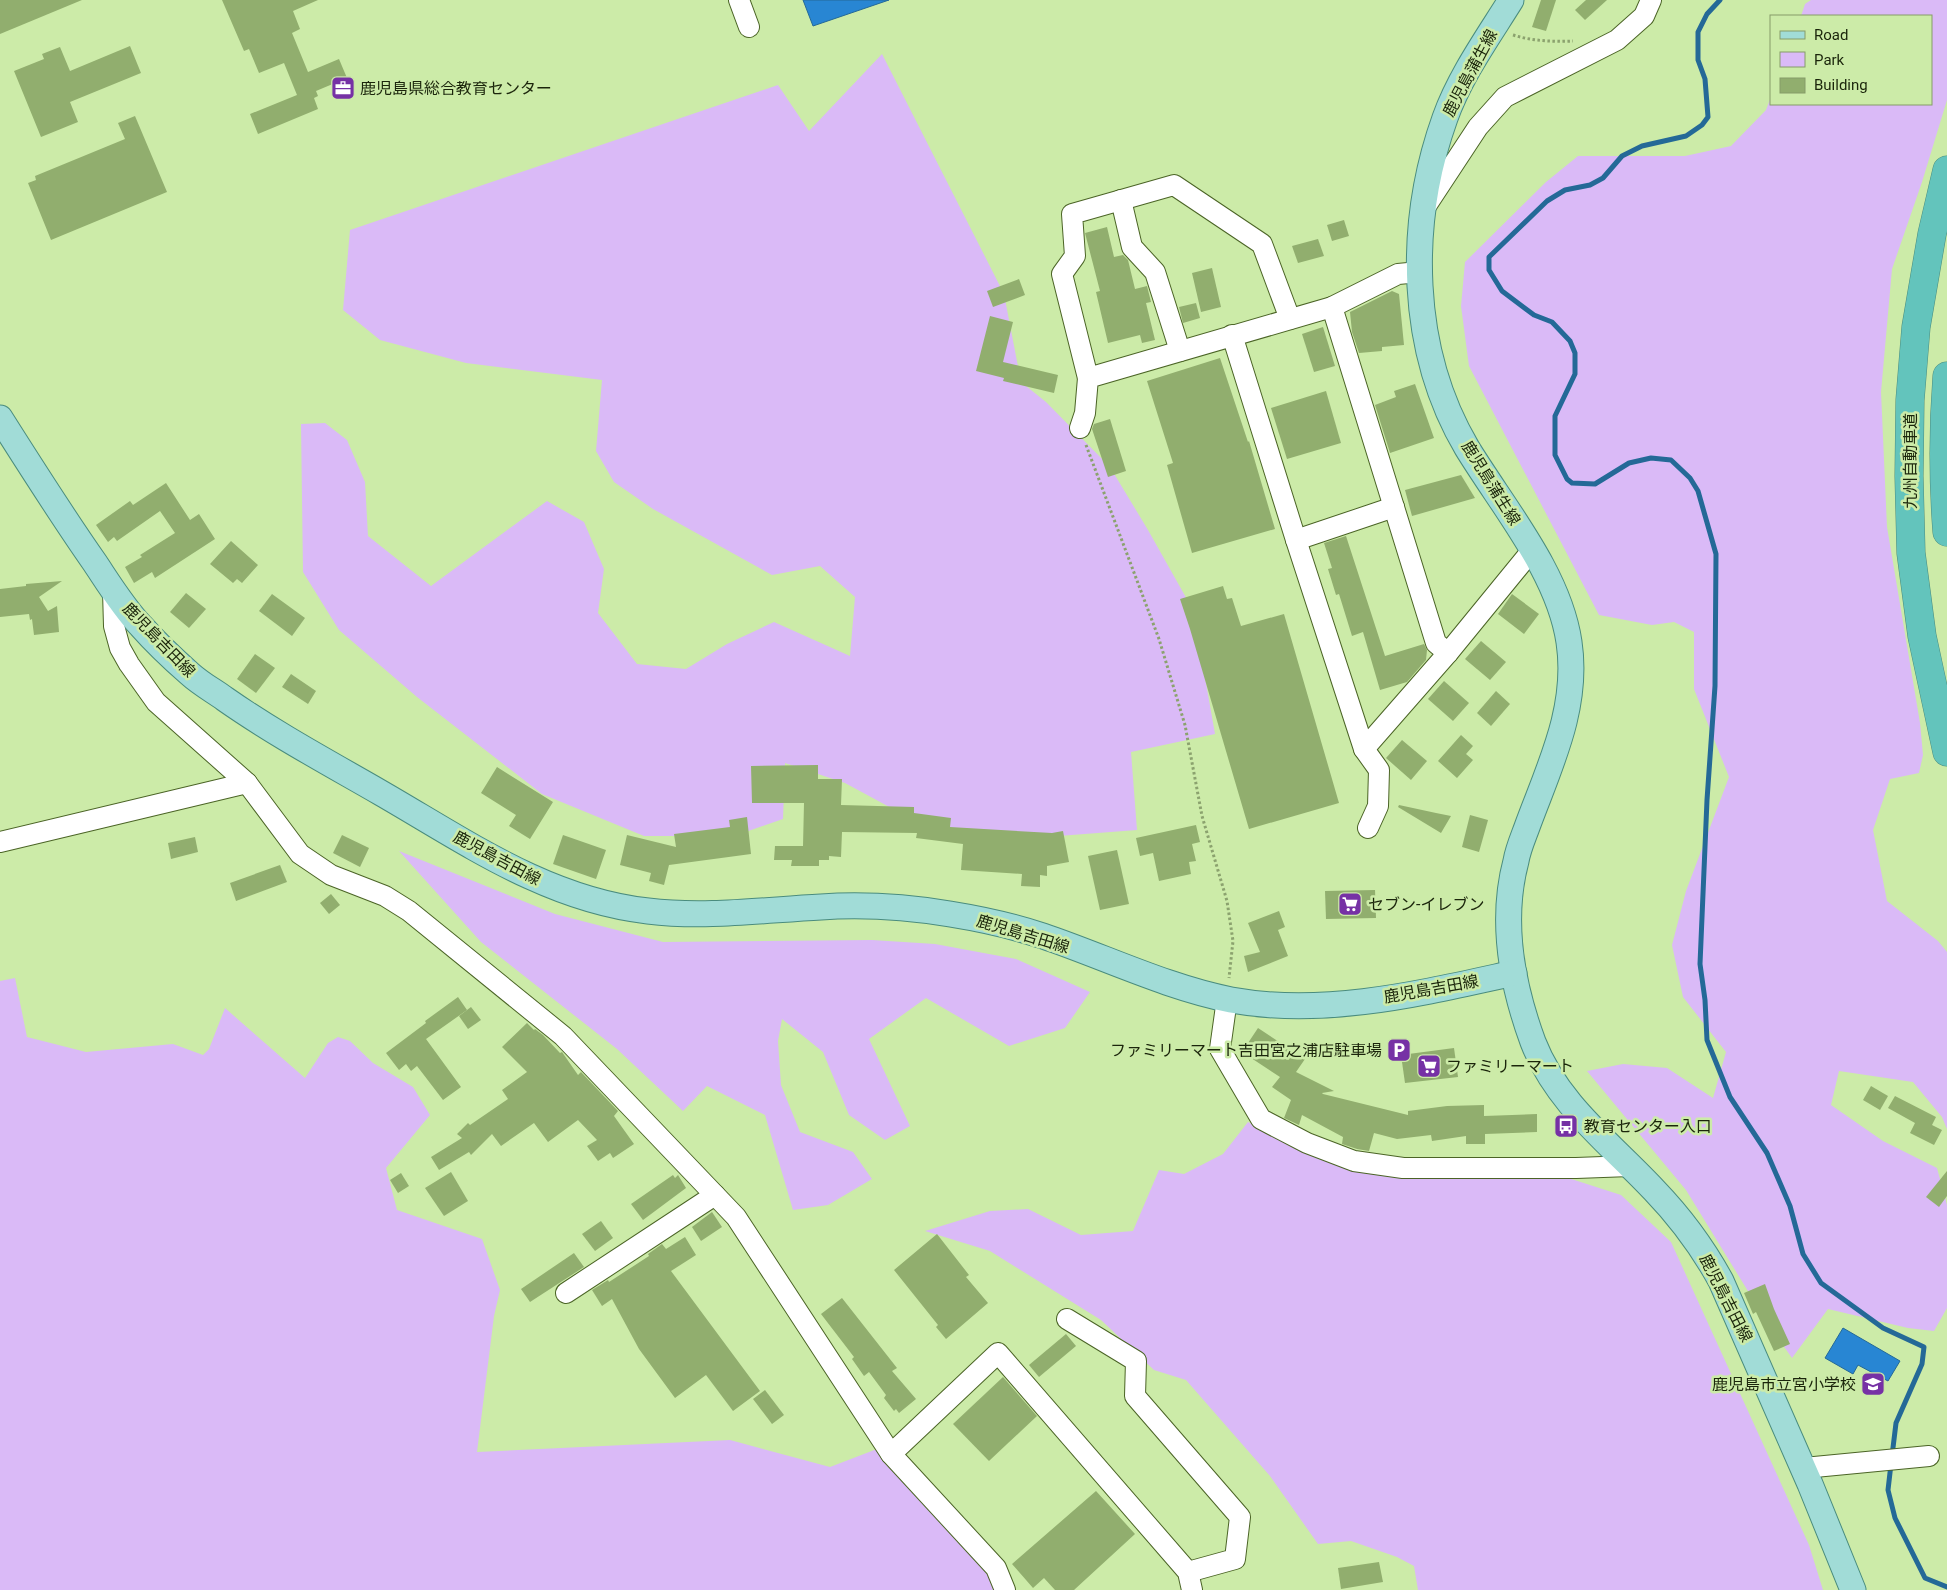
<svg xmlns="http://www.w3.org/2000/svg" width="1947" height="1590" viewBox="0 0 1947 1590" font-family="Roboto,'Noto Sans JP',sans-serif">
<rect width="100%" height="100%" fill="#cceba8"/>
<g fill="#dabaf7">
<polygon points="1811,0 1947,0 1947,100 1922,182 1892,269 1881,392 1887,527 1920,723 1923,755 1919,773 1890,779 1873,830 1887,901 1938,941 1947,952 1947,1129 1942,1117 1913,1082 1839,1071 1831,1105 1883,1141 1937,1168 1947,1205 1947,1308 1934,1331 1908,1328 1828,1309 1792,1358 1770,1327 1686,1190 1587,1071 1623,1064 1667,1068 1713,1098 1726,1052 1683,997 1672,945 1686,891 1729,777 1694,689 1694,632 1674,622 1652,625 1599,615 1469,366 1461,306 1465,262 1546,182 1578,156 1685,156 1731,146 1766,110 1771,97 1771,104 1931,104 1931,16 1801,16 1805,4"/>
<polygon points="882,54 1004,294 1021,382 1046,402 1110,467 1148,530 1193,610 1215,734 1131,752 1137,830 992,841 919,823 845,783 785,763 783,819 734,836 644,836 542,794 417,697 339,630 303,572 301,424 325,423 347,440 365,482 368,536 431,586 547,501 584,522 604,569 598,613 637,664 686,669 727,644 774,622 850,656 855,597 820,566 772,575 653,509 614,482 596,451 602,380 466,363 380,340 343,310 350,230 778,85 809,131"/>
<polygon points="399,851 555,914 663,942 872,940 935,944 1016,959 1090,992 1065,1028 1009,1046 926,998 869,1039 910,1126 885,1140 849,1115 823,1052 782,1019 778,1041 781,1085 800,1132 853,1152 872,1179 828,1205 793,1210 765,1115 707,1086 683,1111 617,1049 481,942"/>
<polygon points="15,978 27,1037 86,1052 173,1044 203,1055 209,1049 225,1008 305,1078 328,1043 338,1037 350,1041 373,1063 413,1087 430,1115 386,1168 397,1210 482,1239 500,1290 494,1316 477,1452 730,1440 830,1467 877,1449 988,1572 995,1590 0,1590 0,981"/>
<polygon points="1248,1122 1317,1156 1562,1176 1621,1195 1671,1242 1809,1545 1823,1590 1418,1590 1414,1566 1397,1557 1351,1541 1318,1544 1270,1476 1186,1380 1154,1370 1101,1320 990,1251 925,1231 990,1211 1028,1209 1081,1235 1133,1231 1159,1170 1184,1174 1223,1154"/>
</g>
<g fill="#2886d3" stroke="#246997">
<polygon points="803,0 889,0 813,26"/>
<polygon points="1843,1328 1900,1361 1888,1381 1858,1365 1853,1374 1825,1358"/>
</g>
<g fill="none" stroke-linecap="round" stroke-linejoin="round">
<g stroke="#246997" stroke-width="5">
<polyline points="1720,0 1707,14 1698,32 1698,60 1705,79 1708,117 1702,125 1686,136 1642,146 1622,156 1603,178 1590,185 1565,190 1547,201 1489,257 1489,270 1502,291 1534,315 1552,322 1570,341 1575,353 1575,374 1555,416 1555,455 1567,479 1572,483 1595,484 1629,463 1651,458 1671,460 1690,478 1698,491 1716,554 1715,686 1707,800 1700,964 1705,1000 1707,1040 1730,1097 1767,1153 1790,1206 1803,1254 1821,1283 1883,1328 1924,1347 1922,1364 1896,1423 1892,1456"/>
<polyline points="1891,1464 1888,1490 1895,1518 1925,1578 1947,1587"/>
</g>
</g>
<g fill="#91ae6e">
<polygon points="0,0 82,0 0,34"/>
<polygon points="222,0 318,0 293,11 300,29 292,33 308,72 339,59 347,78 316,91 318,96 314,98 318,109 258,134 250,114 297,95 284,63 259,73 249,49 244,51"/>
<polygon points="1541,0 1556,0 1546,31 1532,27"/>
<polygon points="1586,0 1607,0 1585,20 1575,10"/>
<polygon points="130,46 141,73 70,102 78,122 41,137 14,71 44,59 42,54 60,47 70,71"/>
<polygon points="135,116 167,192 51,240 28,183 36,180 35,176 125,139 118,123"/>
<polygon points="1344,220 1349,236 1332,241 1327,225"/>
<polygon points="1107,227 1114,257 1123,255 1128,260 1135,289 1147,286 1151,302 1146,303 1155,340 1142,343 1140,335 1108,343 1096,292 1100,291 1085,233"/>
<polygon points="1318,239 1324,256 1298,263 1292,246"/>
<polygon points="1212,268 1221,307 1201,312 1192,273"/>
<polygon points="1019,279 1025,295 993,307 987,291"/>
<polygon points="1392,291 1399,294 1404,345 1382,347 1382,351 1359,353 1352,332 1350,312"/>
<polygon points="1196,303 1200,318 1183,323 1179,307"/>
<polygon points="990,316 1013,322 1003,362 1058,375 1054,393 1003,381 1004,378 976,371"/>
<polygon points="1323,327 1335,366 1314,372 1302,334"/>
<polygon points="1220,358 1248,442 1249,441 1275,529 1192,553 1167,465 1173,463 1147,381"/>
<polygon points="1415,384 1434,438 1390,453 1375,405 1396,397 1394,391"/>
<polygon points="1326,391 1341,443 1287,459 1271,408"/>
<polygon points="1110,419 1126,471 1108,477 1092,429 1094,424"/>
<polygon points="1461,475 1475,498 1412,516 1405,490"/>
<polygon points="166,483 190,520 199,514 215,539 155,578 152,572 134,583 125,567 142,557 140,555 175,533 160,511 117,541 114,537 108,542 96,525 130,501 133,505"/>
<polygon points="1346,536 1385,656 1424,644 1427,650 1426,660 1407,682 1380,690 1363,632 1352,636 1339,594 1336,595 1328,569 1332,568 1324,543"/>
<polygon points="231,541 258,565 242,583 237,579 233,583 210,564"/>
<polygon points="62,581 39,597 48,611 57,606 59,632 34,635 32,619 30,620 29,614 0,617 0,589 26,586 26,584"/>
<polygon points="1223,586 1227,599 1232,598 1241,626 1284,614 1339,803 1249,829 1190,629 1180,599"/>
<polygon points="186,593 206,609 189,628 170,612"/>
<polygon points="272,594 305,618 292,636 259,611"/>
<polygon points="1512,594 1539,614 1524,634 1498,614"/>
<polygon points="1481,641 1506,662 1490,680 1465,659"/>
<polygon points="255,654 275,668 256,693 237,679"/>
<polygon points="291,674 316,691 308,704 282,687"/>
<polygon points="1444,681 1469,703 1453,721 1428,699"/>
<polygon points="1496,691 1510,704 1491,726 1477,713"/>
<polygon points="1461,735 1473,746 1466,754 1473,760 1457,778 1438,761"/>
<polygon points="1402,740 1427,761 1411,780 1386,758"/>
<polygon points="818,765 818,779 842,779 841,805 914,807 914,813 951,818 950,827 1052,833 1063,831 1069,862 1047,866 1047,876 1040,875 1040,887 1021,886 1022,874 961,870 963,844 916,838 917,833 842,832 841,857 829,856 829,860 819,860 819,866 791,866 792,860 774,860 775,846 803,846 804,803 752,803 751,766"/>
<polygon points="497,767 553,802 530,839 509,826 516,815 481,793"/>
<polygon points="1399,805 1436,813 1451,816 1441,833 1398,807"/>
<polygon points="1470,815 1488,820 1479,852 1462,847"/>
<polygon points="747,817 751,854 669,865 664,885 649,881 651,873 620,865 627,835 676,847 674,834 730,827 729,820"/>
<polygon points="1196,825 1200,842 1192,844 1196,861 1189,862 1191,874 1159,881 1153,853 1140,856 1136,838"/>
<polygon points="342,835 369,848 360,867 333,853"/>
<polygon points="563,835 606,850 596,879 553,864"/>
<polygon points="195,837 198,852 171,859 168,843"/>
<polygon points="1117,850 1129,904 1100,910 1088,856"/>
<polygon points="280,865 287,882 236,901 230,883"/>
<polygon points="1375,890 1376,918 1326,919 1325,891"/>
<polygon points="331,894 340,905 329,914 320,903"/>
<polygon points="1279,911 1285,927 1278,930 1288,956 1248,972 1244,956 1260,952 1248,923"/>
<polygon points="458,997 467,1010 426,1039 461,1087 443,1100 417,1066 411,1071 406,1064 399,1070 386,1053 426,1023 425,1021"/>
<polygon points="471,1007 481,1020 468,1029 459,1016"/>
<polygon points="527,1023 534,1030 535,1029 543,1035 560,1053 562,1052 578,1075 581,1072 618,1111 614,1116 634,1144 613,1158 610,1153 598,1161 587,1146 597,1140 578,1120 548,1142 534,1123 501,1146 492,1134 471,1155 469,1152 439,1170 431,1157 462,1138 457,1134 468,1123 470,1125 508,1099 502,1090 527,1072 502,1047"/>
<polygon points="1258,1028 1305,1059 1296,1072 1334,1091 1322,1093 1323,1094 1408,1115 1408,1111 1447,1106 1484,1105 1484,1116 1537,1114 1537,1132 1485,1134 1485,1144 1466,1144 1466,1136 1432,1141 1431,1135 1397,1139 1374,1133 1369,1151 1357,1149 1342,1144 1343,1137 1302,1115 1299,1125 1284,1118 1291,1100 1272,1087 1280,1077 1242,1052"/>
<polygon points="1454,1048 1458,1077 1405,1083 1401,1055"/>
<polygon points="1871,1086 1888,1096 1880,1110 1863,1100"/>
<polygon points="1895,1096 1936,1117 1932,1125 1942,1130 1934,1145 1910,1133 1915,1123 1888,1108"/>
<polygon points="1947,1171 1947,1196 1939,1207 1926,1197"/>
<polygon points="451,1172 468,1201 444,1216 425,1188"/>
<polygon points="401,1173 409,1186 398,1193 390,1180"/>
<polygon points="673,1175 675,1178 678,1175 686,1188 643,1220 631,1204"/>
<polygon points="712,1212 722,1227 701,1241 692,1227"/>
<polygon points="601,1221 613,1238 595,1251 582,1234"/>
<polygon points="937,1234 969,1275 966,1277 988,1303 946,1339 936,1327 938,1325 894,1270"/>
<polygon points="685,1237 696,1255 671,1271 760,1391 733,1411 706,1375 675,1398 639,1349 612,1299 602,1306 592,1290 608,1280 609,1282 649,1256 648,1254 662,1244 666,1249"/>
<polygon points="574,1253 584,1267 530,1302 521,1289"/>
<polygon points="1765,1284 1774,1309 1790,1344 1774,1351 1756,1312 1753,1314 1744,1293"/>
<polygon points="842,1298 897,1368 892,1371 916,1399 899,1413 896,1409 894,1411 884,1398 886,1395 869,1372 864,1376 852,1359 854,1357 821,1314"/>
<polygon points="1066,1334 1076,1346 1039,1377 1029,1365"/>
<polygon points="1003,1377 1037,1416 989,1461 953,1424"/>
<polygon points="765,1390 784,1415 772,1424 753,1399"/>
<polygon points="1096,1491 1135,1534 1074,1590 1055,1590 1044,1578 1033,1588 1012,1564"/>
<polygon points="1379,1562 1383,1582 1341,1589 1338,1568"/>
</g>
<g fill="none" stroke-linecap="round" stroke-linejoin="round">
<g stroke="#4b6426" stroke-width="22">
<g id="minor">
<polyline points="739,0 749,27"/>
<polyline points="1121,200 1132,247 1155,272 1180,351"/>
<polyline points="1426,206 1478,127 1505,97 1617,40 1644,16 1651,0"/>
<polyline points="1332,307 1436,643 1448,653"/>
<polyline points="1232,335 1296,540 1364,749 1379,770 1378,806 1368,828"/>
<polyline points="1088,378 1062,274 1075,256 1072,214 1174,185 1262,244 1290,319"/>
<polyline points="1080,428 1085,413 1088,378 1332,307 1398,274 1419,272"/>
<polyline points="1296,540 1394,507"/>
<polyline points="113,591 114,626 120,648 129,664 156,702 247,783 300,854 331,875 385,896 409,911 563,1036 736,1217 891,1454 996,1568 1005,1590"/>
<polyline points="1364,749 1448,653 1533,549"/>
<polyline points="0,842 247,783"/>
<polyline points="1227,999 1220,1049 1261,1119 1307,1143 1354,1161 1403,1168 1576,1168 1630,1166"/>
<polyline points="566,1293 715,1195"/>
<polyline points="1067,1319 1136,1361 1135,1396 1240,1517 1235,1559 1188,1572"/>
<polyline points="891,1454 998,1353 1188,1572 1192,1590"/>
<polyline points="1804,1468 1929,1456"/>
</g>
</g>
<g stroke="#4a8c7e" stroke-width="27">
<g id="major">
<path d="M1511,0c-23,37 -51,76 -66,118 -38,106 -36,232 22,330 36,59 92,125 102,194 10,66 -20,125 -42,185 -4,11 -9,22 -11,34 -16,60 -4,124 17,181 24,62 77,101 121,148 26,27 49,58 67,91l89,203 43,106"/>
<path d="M0,418c31,49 62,98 95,145 14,21 28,44 46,63 15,17 32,33 49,48 11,10 24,17 35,25 50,35 104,64 156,94 85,49 167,107 267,118 57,7 115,-1 173,-4 43,-3 86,0 129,7 31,5 63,12 93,22 62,21 123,51 188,64 94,17 191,-7 283,-27"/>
</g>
</g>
<g stroke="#4a8c7e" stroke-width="29">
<g id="highway">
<polyline points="1947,170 1932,234 1916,327 1910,400 1909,476 1911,553 1922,636 1947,752"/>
<path d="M1947,376c-4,52 -4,104 0,156"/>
</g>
</g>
<g stroke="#8ba26e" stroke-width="3" stroke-dasharray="2.5 2.5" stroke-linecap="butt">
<path d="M1513,35c19,6 40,7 60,6"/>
<polyline points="1086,445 1159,639 1185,725 1202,816 1227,901 1233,941 1229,978"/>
</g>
<use href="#minor" stroke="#fff" stroke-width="20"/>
<use href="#major" stroke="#a1dcd7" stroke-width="25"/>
<use href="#highway" stroke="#63c4bc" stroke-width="28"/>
</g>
<defs>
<g id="office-square" transform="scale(1.25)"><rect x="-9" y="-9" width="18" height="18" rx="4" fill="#7631a5" stroke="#cceba8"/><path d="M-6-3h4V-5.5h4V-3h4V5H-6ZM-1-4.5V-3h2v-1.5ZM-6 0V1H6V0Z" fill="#fff"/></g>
<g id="supermarket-square" transform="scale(1.25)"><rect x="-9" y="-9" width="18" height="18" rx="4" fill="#7631a5" stroke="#cceba8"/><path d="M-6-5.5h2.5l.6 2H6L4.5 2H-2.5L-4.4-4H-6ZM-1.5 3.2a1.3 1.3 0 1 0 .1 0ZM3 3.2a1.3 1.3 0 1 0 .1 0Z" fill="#fff"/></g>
<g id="parking-square" transform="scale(1.25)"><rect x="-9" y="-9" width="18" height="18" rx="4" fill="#7631a5" stroke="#cceba8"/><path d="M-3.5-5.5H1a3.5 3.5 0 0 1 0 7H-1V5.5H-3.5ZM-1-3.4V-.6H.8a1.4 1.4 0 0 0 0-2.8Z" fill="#fff"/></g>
<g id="bus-square" transform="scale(1.25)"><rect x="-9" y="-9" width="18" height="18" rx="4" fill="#7631a5" stroke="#cceba8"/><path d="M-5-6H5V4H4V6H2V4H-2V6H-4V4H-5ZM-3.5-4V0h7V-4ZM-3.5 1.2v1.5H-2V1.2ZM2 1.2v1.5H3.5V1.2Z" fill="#fff"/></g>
<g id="school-square" transform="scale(1.25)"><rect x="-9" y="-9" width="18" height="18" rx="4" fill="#7631a5" stroke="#cceba8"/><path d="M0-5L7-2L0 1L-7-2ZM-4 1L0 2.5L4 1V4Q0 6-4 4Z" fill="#fff"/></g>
</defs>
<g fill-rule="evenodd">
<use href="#office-square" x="343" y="88"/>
<use href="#supermarket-square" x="1350" y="904"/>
<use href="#parking-square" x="1399" y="1050"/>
<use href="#supermarket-square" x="1429" y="1066"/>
<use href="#bus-square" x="1566" y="1126"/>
<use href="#school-square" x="1873" y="1384"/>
</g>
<g text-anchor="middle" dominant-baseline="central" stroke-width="5" stroke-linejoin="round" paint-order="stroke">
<g font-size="16" fill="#1b250b" stroke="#cceba8">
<text transform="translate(1470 73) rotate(-62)">鹿児島蒲生線</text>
<text transform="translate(1910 461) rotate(-90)">九州自動車道</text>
<text transform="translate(1491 483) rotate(58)">鹿児島蒲生線</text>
<text transform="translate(159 640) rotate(46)">鹿児島吉田線</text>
<text transform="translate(497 858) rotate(28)">鹿児島吉田線</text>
<text transform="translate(1023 934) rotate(17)">鹿児島吉田線</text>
<text transform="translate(1431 989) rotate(-10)">鹿児島吉田線</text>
<text transform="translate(1726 1298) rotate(63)">鹿児島吉田線</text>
</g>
<g font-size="16" fill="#1b250b" stroke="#cceba8" text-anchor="start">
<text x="360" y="88">鹿児島県総合教育センター</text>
<text x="1368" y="904">セブン-イレブン</text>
<text x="1382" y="1050" text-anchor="end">ファミリーマート吉田宮之浦店駐車場</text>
<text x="1446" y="1066">ファミリーマート</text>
<text x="1584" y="1126">教育センター入口</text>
<text x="1856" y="1384" text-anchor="end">鹿児島市立宮小学校</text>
</g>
</g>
<rect x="1770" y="15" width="162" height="90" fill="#cceba8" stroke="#859c69"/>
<rect x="1780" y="31" width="25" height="8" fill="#a1dcd7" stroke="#859c69"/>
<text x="1814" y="40" font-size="15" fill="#1b250b">Road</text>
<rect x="1780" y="52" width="25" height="15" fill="#dabaf7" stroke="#859c69"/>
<text x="1814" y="65" font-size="15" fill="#1b250b">Park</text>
<rect x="1780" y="78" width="25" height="15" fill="#91ae6e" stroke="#859c69"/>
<text x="1814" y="90" font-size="15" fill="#1b250b">Building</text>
</svg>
